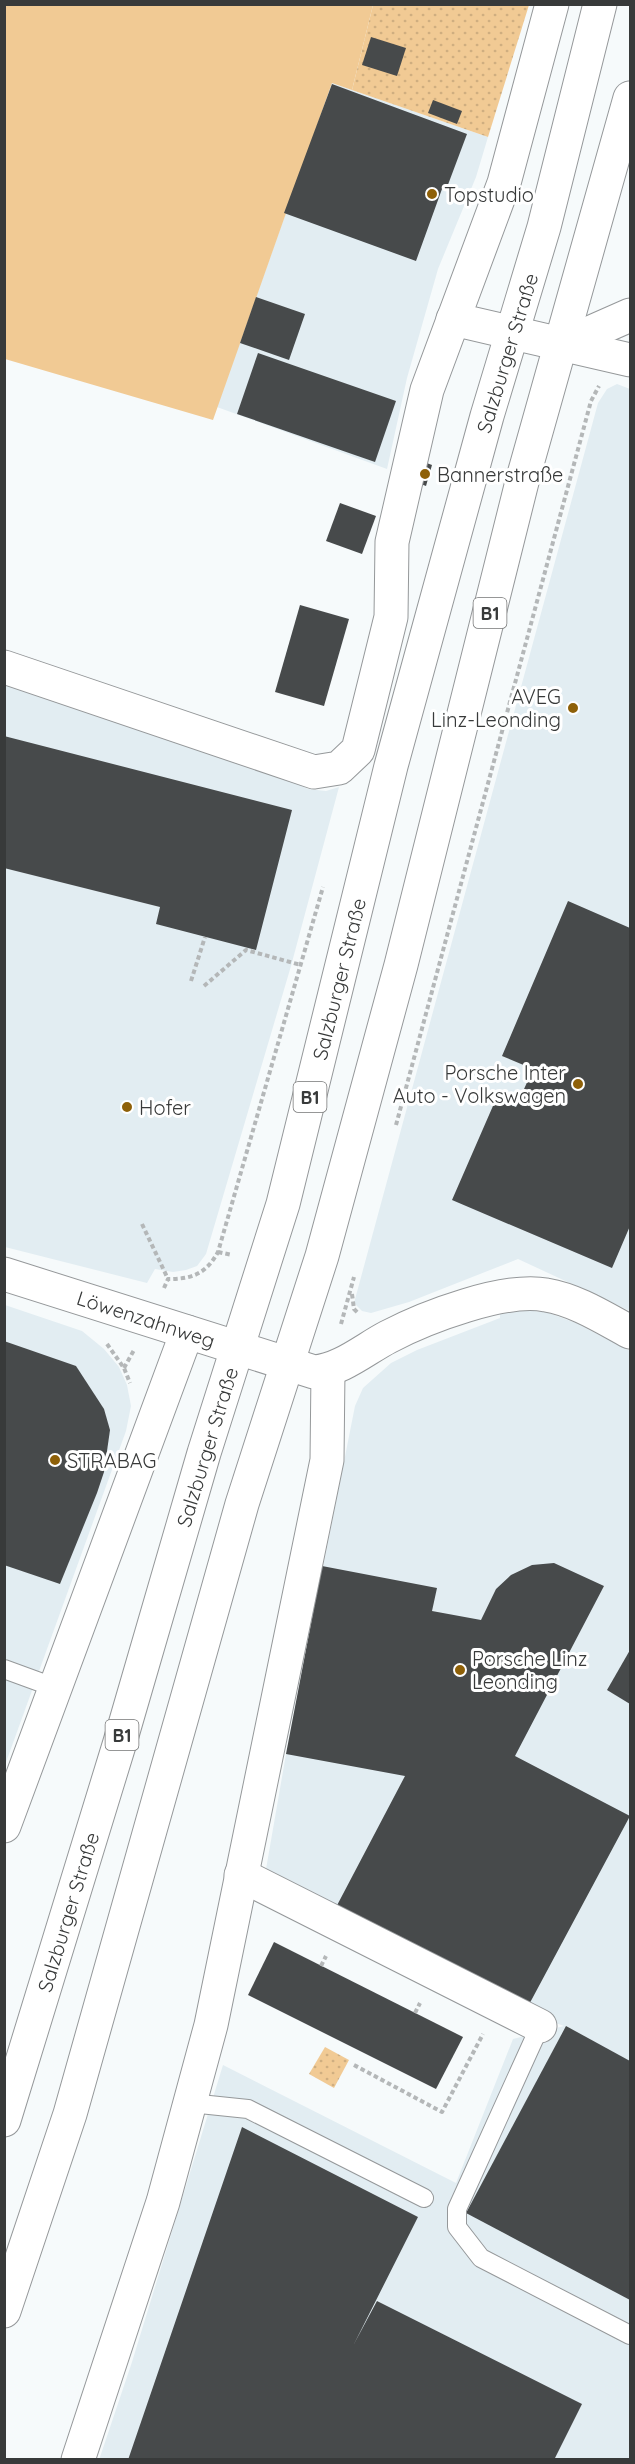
<svg xmlns="http://www.w3.org/2000/svg" width="635" height="2464" viewBox="0 0 635 2464" font-family="Quicksand,sans-serif">
<defs>
<pattern id="park-dots" width="8" height="8" patternUnits="userSpaceOnUse" patternTransform="scale(1.5)"><rect width="8" height="8" fill="#f1ca94"/><path d="M2 2h.1M6 6h.1" fill="none" stroke="#cfae80" stroke-width="1.8" stroke-linecap="round"/></pattern>
</defs>
<rect width="100%" height="100%" fill="#f6fafb"/>
<g fill="#e2edf2">
<polygon points="332,83 488,137 476,177 438,269 407,378 387,469 217,407"/>
<polygon points="617,384 630,389 630,1311 518,1259 409,1302 371,1313 362,1311 354,1303 598,403 607,389"/>
<polygon points="4,681 282,776 308,789 326,791 339,787 291,966 206,1254 197,1266 186,1270 173,1272 155,1269 147,1283 5,1247"/>
<polygon points="5,1305 82,1331 104,1349 119,1367 127,1385 131,1406 126,1431 5,1765"/>
<polygon points="521,1310 546,1312 576,1323 630,1351 630,2459 99,2460 132,2362 223,2065 456,2183 513,2039 564,2026 525,2012 265,1875 286,1754 355,1406 363,1388 391,1363 417,1350 500,1318 500,1312"/>
</g>
<polygon fill="#f1ca94" points="4,5 373,5 352,90 332,83 213,420 5,359"/>
<g fill="url(#park-dots)">
<polygon points="373,5 529,5 488,137 352,90"/>
<polygon points="325,2047 349,2060 334,2088 309,2074"/>
</g>
<g fill="#474a4b">
<polygon points="371,37 406,48 397,76 362,65"/>
<polygon points="332,84 467,134 446,190 442,189 416,261 284,213"/>
<polygon points="433,100 462,111 457,124 428,113"/>
<polygon points="256,297 305,314 289,360 240,343"/>
<polygon points="258,353 396,401 375,462 237,414"/>
<polygon points="424,462 432,465 426,486 418,483"/>
<polygon points="340,503 376,516 362,554 326,541"/>
<polygon points="300,605 349,619 324,706 275,692"/>
<polygon points="4,736 292,810 256,950 156,924 160,907 4,868"/>
<polygon points="568,901 630,928 630,1226 612,1268 452,1200 496,1099 516,1107 533,1069 502,1056"/>
<polygon points="4,1341 76,1366 104,1409 110,1430 104,1472 97,1493 60,1584 4,1565"/>
<polygon points="554,1563 604,1586 515,1756 630,1816 525,2012 333,1913 405,1776 286,1754 322,1566 437,1588 432,1611 481,1620 496,1589 511,1575 532,1565"/>
<polygon points="630,1650 630,1704 607,1690"/>
<polygon points="274,1942 463,2037 436,2089 248,1995"/>
<polygon points="566,2026 630,2061 630,2300 466,2213"/>
<polygon points="242,2127 418,2217 354,2344 377,2301 582,2404 554,2460 128,2460"/>
</g>
<g fill="none" stroke-linecap="round" stroke-linejoin="round">
<g stroke="#95989a" stroke-width="20">
<g id="service">
<polyline points="4,1669 56,1688"/>
<polyline points="540,2026 457,2209 457,2227 481,2258 630,2335"/>
<polyline points="190,2103 248,2109 424,2198"/>
</g>
</g>
<g stroke="#95989a" stroke-width="35">
<g id="minor">
<polyline points="453,319 630,360"/>
<polyline points="562,345 630,315"/>
<polyline points="4,667 314,772 339,768 358,750 391,617 392,542 427,390 504,183 552,4"/>
<path d="M4,1274l310,98c27,-2 51,-23 74,-35 38,-20 117,-50 158,-42 30,5 58,23 84,37"/>
<polyline points="4,1826 187,1332"/>
<polyline points="241,1875 540,2026"/>
<polyline points="78,2460 163,2202 211,2025 327,1460 328,1371"/>
</g>
</g>
<g stroke="#95989a" stroke-width="35">
<g id="primary">
<polyline points="4,2120 120,1742 204,1453 283,1204 391,766 487,416 544,227 600,4"/>
<polyline points="4,2311 70,2114 242,1504 322,1256 401,965 523,478 630,98"/>
</g>
</g>
<g stroke="#b4b7b8" stroke-width="4" stroke-dasharray="4.5 3" stroke-linecap="butt">
<polyline points="191,981 205,937"/>
<polyline points="204,986 246,950 301,965"/>
<polyline points="396,1125 591,401 599,386"/>
<polyline points="142,1224 168,1279"/>
<polyline points="218,1252 232,1255"/>
<path d="M164,1288l4,-9c24,0 38,-5 50,-27l105,-365"/>
<polyline points="352,1294 354,1309 359,1314"/>
<polyline points="341,1324 354,1277"/>
<polyline points="107,1344 124,1368 130,1383"/>
<polyline points="124,1368 134,1350"/>
<polyline points="321,1966 326,1956"/>
<polyline points="415,2013 420,2003"/>
<polyline points="354,2065 442,2112 483,2034"/>
</g>
<use href="#service" stroke="#fff" stroke-width="18"/>
<use href="#minor" stroke="#fff" stroke-width="33"/>
<use href="#primary" stroke="#fff" stroke-width="33"/>
</g>
<g fill="#8e6008" stroke="#fff" stroke-width="2">
<circle cx="432" cy="194" r="6"/>
<circle cx="425" cy="474" r="6"/>
<circle cx="573" cy="708" r="6"/>
<circle cx="578" cy="1084" r="6"/>
<circle cx="127" cy="1107" r="6"/>
<circle cx="55" cy="1460" r="6"/>
<circle cx="460" cy="1670" r="6"/>
</g>
<g text-anchor="middle" dominant-baseline="central" stroke-width="6" stroke-linejoin="round" paint-order="stroke">
<g fill="#fff" stroke="#747575" stroke-width="1.5">
<rect x="473.5" y="598" width="33" height="30" rx="4.5"/>
<rect x="293.5" y="1082" width="33" height="30" rx="4.5"/>
<rect x="105.5" y="1720" width="33" height="30" rx="4.5"/>
</g>
<g font-size="18" font-weight="bold" fill="#383a3a">
<text x="490" y="613">B1</text>
<text x="310" y="1097">B1</text>
<text x="122" y="1735">B1</text>
</g>
<g font-size="20" fill="#383a3a" stroke="#fff" text-anchor="start">
<text x="444" y="194">Topstudio</text>
<text x="437" y="474">Bannerstraße</text>
<text x="561" y="696" text-anchor="end">AVEG<tspan x="561" dy="23">Linz-Leonding</tspan></text>
<text x="566" y="1072" text-anchor="end">Porsche Inter<tspan x="566" dy="23">Auto - Volkswagen</tspan></text>
<text x="139" y="1107">Hofer</text>
<text x="67" y="1460">STRABAG</text>
<text x="472" y="1658">Porsche Linz<tspan x="472" dy="23">Leonding</tspan></text>
</g>
<g font-size="20" fill="#383a3a" stroke="#fff">
<text transform="translate(507 353) rotate(-73)">Salzburger Straße</text>
<text transform="translate(339 979) rotate(-76)">Salzburger Straße</text>
<text transform="translate(146 1319) rotate(18)">Löwenzahnweg</text>
<text transform="translate(207 1447) rotate(-73)">Salzburger Straße</text>
<text transform="translate(68 1912) rotate(-73)">Salzburger Straße</text>
</g>
</g>
<rect width="635" height="2464" fill="none" stroke="#383a3a" stroke-width="12"/>
</svg>
